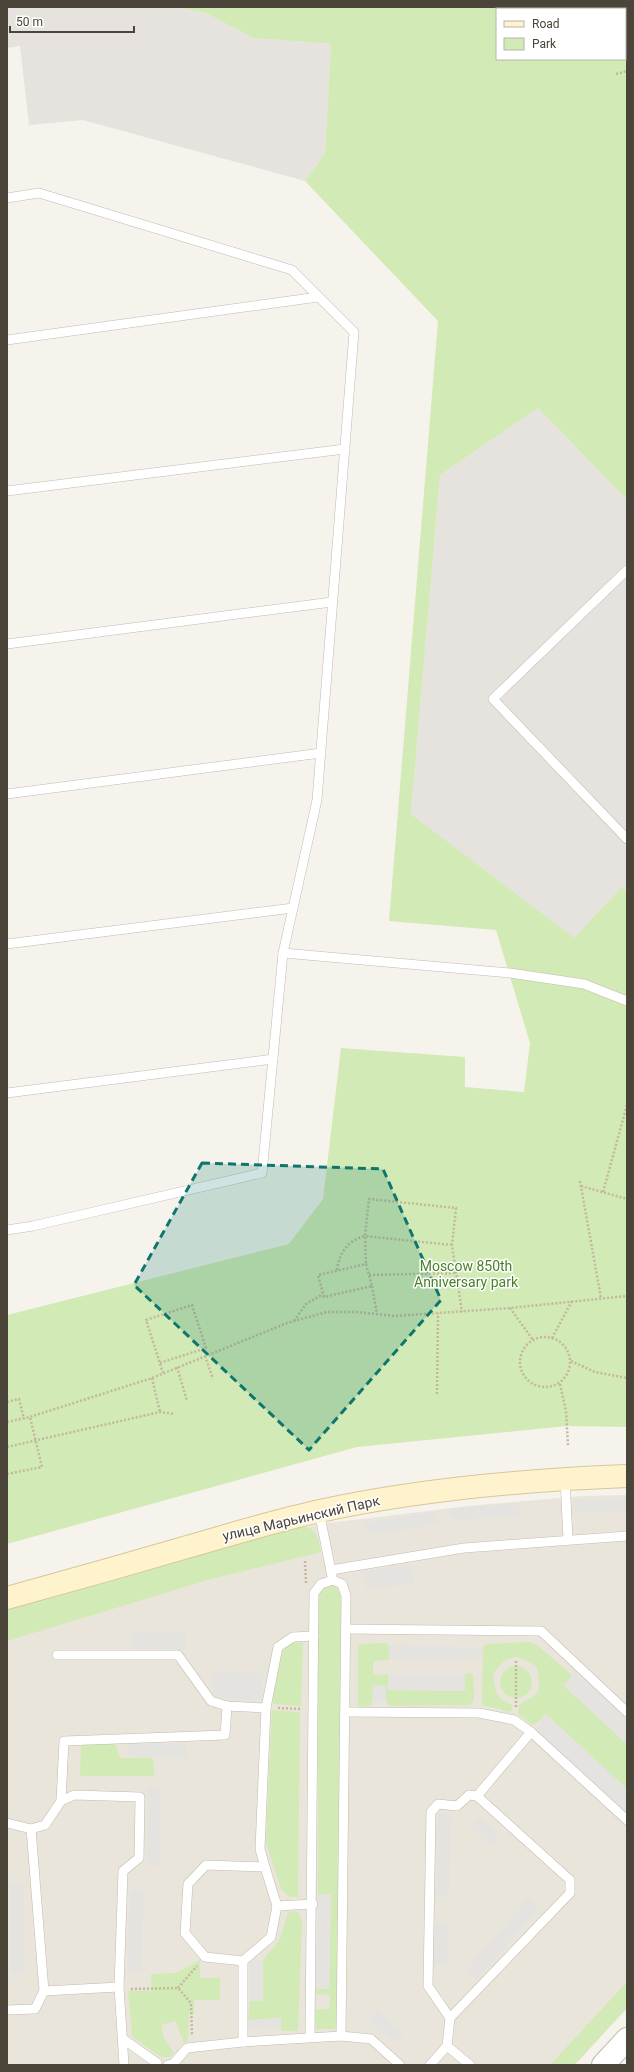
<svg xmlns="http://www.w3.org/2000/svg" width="634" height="2072" viewBox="0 0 634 2072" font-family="Roboto,sans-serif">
<rect width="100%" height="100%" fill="#f6f3ec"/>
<polygon fill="#eae5da" points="627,1495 627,2008 575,2065 7,2065 7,1610 142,1569 319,1524 469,1506 582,1496"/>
<g fill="#e6e2dd">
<polygon points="7,7 175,7 206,13 253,38 331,44 325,153 305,181 83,120 29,125 20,46 7,48"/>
<polygon points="538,408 627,500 627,893 622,888 574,939 411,814 440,475"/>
</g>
<g fill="#d2eab5" fill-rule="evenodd">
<path d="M175,7h452v493l-89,-92 -98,67 -29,339 163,124 48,-51 5,6v534l-60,-1 -210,21 -350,97v-229l282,-71 34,-45 18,-151 124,9v30l59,5 6,-49 -34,-113 -107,-9 49,-600 -133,-140 20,-28 6,-109 -78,-6 -47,-25zM497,9h128v50h-128z"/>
<path d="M299,1526c17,0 20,12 22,26l-110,27 -204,62v-34z"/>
<path d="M330,1585c10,2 10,7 11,16l-4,428h-21l-1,-18 1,-2h13l1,-14 -14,-1v-5h13l2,-95h-13v-295l2,-8 4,-5z"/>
<path d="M530,1642l8,4 34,29 -8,11 63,58v45l-81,-75 -10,10 -4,1 -14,-11 1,-9c23,-13 22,-12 18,-38 -20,-14 -30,-14 -44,8 3,18 2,23 20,30l-2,7 -29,-7 1,-58 3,-3z"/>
<path d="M290,1643h13l-2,63 -28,-2c1,-20 1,-47 17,-61z"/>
<polygon points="386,1643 389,1646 389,1660 373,1661 373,1675 388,1674 388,1690 465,1691 465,1674 470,1673 473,1675 474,1699 470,1705 390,1706 386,1701 386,1686 372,1701 372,1705 362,1707 358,1705 358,1644"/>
<circle cx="516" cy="1682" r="16"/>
<polygon points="272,1710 300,1712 298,1897 289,1897 281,1889 266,1842"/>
<polygon points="81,1742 115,1742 120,1758 153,1758 154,1776 80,1776"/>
<polygon points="294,1911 298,1912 302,1921 298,2031 281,2031 280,2018 248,2020 250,2001 263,2001 263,1960 279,1941 288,1913"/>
<polygon points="200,1960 200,1978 220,1978 220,2000 194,2000 194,2014 189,2012 188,2041 184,2043 175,2021 161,2025 164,2039 174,2052 170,2057 161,2057 134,2038 132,2036 128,1991 152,1991 151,1974 176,1973"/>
<polygon points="627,1982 627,2008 574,2065 550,2065"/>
</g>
<g fill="#e5e3e0">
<polygon points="627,1498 627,1511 575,1513 575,1499"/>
<polygon points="515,1503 524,1514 455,1521 446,1509"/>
<polygon points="433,1512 440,1524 372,1534 363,1523"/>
<polygon points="412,1565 414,1583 366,1589 364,1571"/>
<polygon points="132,1633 186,1633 185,1650 132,1649"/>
<polygon points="389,1646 483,1647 483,1658 389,1660"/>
<polygon points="580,1668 627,1712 627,1744 563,1685"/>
<polygon points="213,1671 263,1673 262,1700 212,1698"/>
<polygon points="388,1674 465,1674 465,1691 388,1690"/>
<polygon points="373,1685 386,1686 386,1701 372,1701"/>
<polygon points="545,1714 627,1789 627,1829 532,1740"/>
<polygon points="129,1742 187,1744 186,1759 128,1756"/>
<polygon points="148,1788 161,1788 160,1866 147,1865"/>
<polygon points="438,1813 451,1813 449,1897 436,1897"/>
<polygon points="479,1816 501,1840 492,1848 470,1825"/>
<polygon points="10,1883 23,1883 24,1974 10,1974"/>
<polygon points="130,1890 144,1890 141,1972 127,1971"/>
<polygon points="318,1894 331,1894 329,1989 316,1989"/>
<polygon points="528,1898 539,1908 476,1980 466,1970"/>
<polygon points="435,1923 448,1924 447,1966 434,1965"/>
<rect x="250" y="1960" width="13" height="41"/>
<polygon points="377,2010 404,2033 395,2043 368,2021"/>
<polygon points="281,2018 281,2028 249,2030 248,2020"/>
</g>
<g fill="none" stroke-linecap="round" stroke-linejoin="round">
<g stroke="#c2bbae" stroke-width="10">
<g id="service">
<polyline points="7,198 39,193 292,270 354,332 317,800 283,953 262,1173 33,1226 7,1230"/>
<polyline points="7,340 318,297"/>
<polyline points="7,491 345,449"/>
<polyline points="627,570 493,699 627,839"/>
<polyline points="7,644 332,602"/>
<polyline points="7,794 321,753"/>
<polyline points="7,944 293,908"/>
<polyline points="283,953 510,973 584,984 627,1001"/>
<polyline points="7,1093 273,1059"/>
<polyline points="565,1479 568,1539"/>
<polyline points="319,1511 332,1576"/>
<polyline points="331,1570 464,1548 627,1536"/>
<polyline points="346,1629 541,1631 627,1712"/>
<polyline points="57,1655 178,1655 211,1701 227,1706 266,1708"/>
<polyline points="345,1712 479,1713 514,1720 531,1732 627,1820"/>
<polyline points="61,1801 64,1741 225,1735 227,1706"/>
<polyline points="7,1823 31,1829 45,1825 61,1801 74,1795 140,1797 139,1858 123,1871 119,1987 124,2065"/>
<polyline points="31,1829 44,1991 119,1987"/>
<polyline points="265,1867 260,1849 266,1708 278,1647 293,1637 314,1636"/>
<polyline points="243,1961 205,1957 185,1933 188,1884 206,1865 265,1867 277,1906"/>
<polyline points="7,2010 35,2009 44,1991"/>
<polyline points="450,2018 428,1986 431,1812 438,1804 457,1806 469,1795 477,1796"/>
<polyline points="310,2037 314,1593 321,1584 333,1580 342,1584 346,1596 341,2036"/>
<polyline points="123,2039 157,2063"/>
<polyline points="243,2042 243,1961 271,1937 277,1906 313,1904"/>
<polyline points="447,2046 450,2018 570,1893 570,1880 477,1796 531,1732"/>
<polyline points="168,2065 173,2064 187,2048 243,2042 341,2036 371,2039 400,2065"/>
<polyline points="430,2065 447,2046 470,2065"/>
</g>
</g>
<g stroke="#c2bbae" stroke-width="24">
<polyline id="tertiary" points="603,2065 627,2039"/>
</g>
<g stroke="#d6c79b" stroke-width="24">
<path id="secondary" d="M7,1598c62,-17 125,-35 187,-53 42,-12 84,-25 126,-34 101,-22 204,-31 307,-35"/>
</g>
<g stroke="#c4b79f" stroke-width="2.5" stroke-dasharray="2 2" stroke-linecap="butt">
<polyline points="616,74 627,71"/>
<polyline points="580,1181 601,1298"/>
<polyline points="581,1186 627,1199"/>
<polyline points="603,1192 627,1105"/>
<polyline points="452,1245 365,1236 369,1199 456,1208 452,1245 462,1312"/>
<polygon points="366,1264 372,1286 324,1297 318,1275"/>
<path d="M337,1270c2,-17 11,-30 28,-34l1,28"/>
<polyline points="369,1275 456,1273"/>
<polyline points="372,1286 377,1314"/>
<polyline points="510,1308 533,1340"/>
<polyline points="294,1321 306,1304 323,1294"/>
<circle cx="545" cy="1362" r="25"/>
<polyline points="552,1338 572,1301"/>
<polyline points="205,1356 213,1379"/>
<polyline points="571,1361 595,1372 627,1378"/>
<polyline points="160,1363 206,1348 192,1305 146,1320 163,1373"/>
<polyline points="177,1367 187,1401"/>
<polyline points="152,1378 160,1412"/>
<polyline points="560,1384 566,1411 568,1445"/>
<polyline points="437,1394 438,1313"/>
<polyline points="7,1402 19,1399 24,1419"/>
<polyline points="7,1422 30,1417 152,1378 287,1323 327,1312 357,1312 395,1316 438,1313 510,1308 627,1296"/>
<polyline points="7,1447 160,1412 175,1414"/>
<polyline points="7,1474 42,1467 30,1417"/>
<polyline points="305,1561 306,1583"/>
<polyline points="516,1661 516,1708"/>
<polyline points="278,1708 301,1709"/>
<polyline points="178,1988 197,1966"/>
<polyline points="131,1989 178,1988 191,2003 192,2036"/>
</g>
<use href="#service" stroke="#fff" stroke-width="9"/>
<use href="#tertiary" stroke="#fff" stroke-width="22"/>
<use href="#secondary" stroke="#fff3cd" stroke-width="22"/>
</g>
<path fill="#0f766e" fill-opacity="0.2" stroke="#0f766e" stroke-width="3" stroke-dasharray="8 5" stroke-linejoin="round" d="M202,1163l181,6 58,131 -132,150 -175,-165z"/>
<g text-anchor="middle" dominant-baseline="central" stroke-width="3" stroke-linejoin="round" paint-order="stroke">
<g font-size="14" fill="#4a7f2a" stroke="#fff">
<text x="466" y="1266">Moscow 850th<tspan x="466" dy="16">Anniversary park</tspan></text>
</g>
<g font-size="14" fill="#4b4439" stroke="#fff">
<text transform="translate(301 1518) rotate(-13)">улица Марьинский Парк</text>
</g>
</g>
<rect width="634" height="2072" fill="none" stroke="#4b4439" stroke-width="16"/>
<rect x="496" y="8" width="130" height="52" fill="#ffffff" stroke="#b7b4b0"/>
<rect x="504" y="21" width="20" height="6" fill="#fff3cd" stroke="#b7b4b0"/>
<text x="532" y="28" font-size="12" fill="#4b4439">Road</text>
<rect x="504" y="38" width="20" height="12" fill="#d2eab5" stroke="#b7b4b0"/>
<text x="532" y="48" font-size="12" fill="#4b4439">Park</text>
<path d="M10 26v6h124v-6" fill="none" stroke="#4b4439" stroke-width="2"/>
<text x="16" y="26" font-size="12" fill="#4b4439" stroke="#ffffff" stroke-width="3" paint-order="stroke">50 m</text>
</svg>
